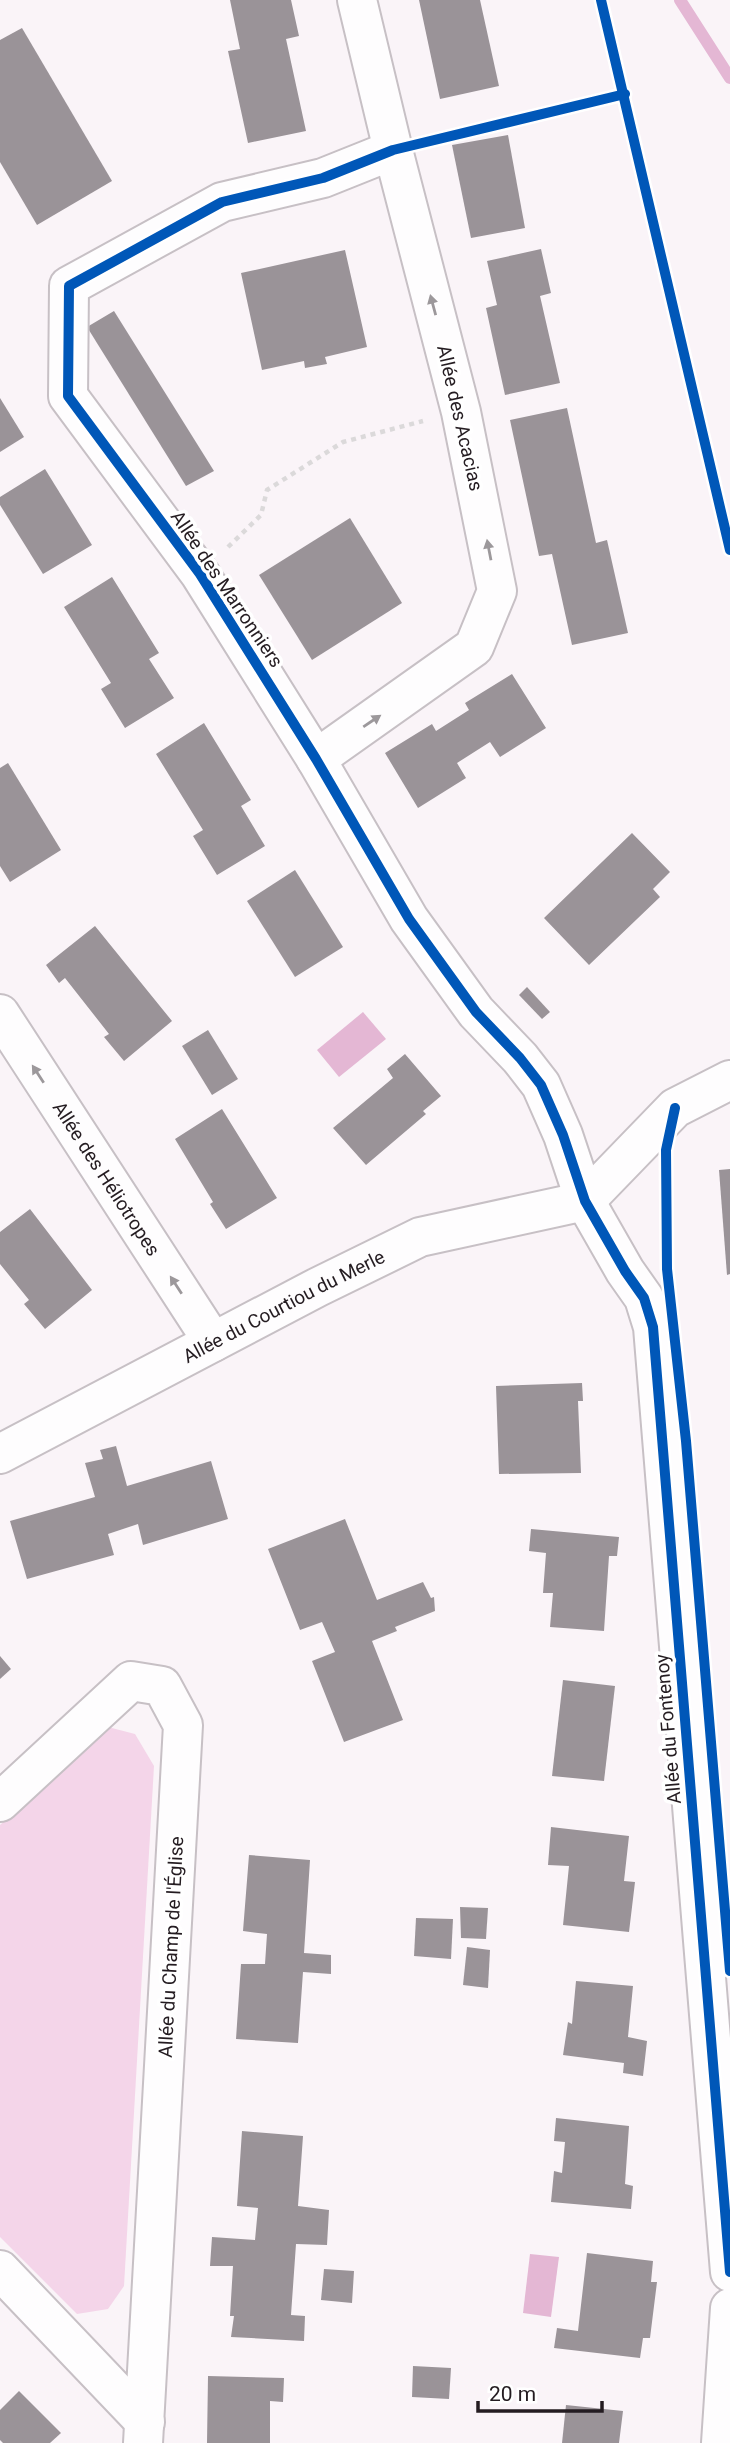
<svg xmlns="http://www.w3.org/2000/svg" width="730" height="2443" viewBox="0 0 730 2443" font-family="Roboto,sans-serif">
<rect width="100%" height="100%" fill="#faf4f8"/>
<polygon fill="#f4d5e9" points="108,1727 135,1734 154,1766 124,2286 108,2309 77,2314 0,2237 0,1825"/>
<g fill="#e4b7d4">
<polygon points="363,1012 386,1039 339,1077 317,1050"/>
<polygon points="530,2254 559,2257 551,2317 523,2313"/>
</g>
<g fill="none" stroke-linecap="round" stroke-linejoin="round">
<polyline stroke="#e4b7d4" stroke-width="12" points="680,0 730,78"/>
</g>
<g fill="#9a9398">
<polygon points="230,0 291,0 299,36 286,39 306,131 248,143 228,51 240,49"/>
<polygon points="419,0 480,0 499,86 440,99"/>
<polygon points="22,28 112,181 37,225 0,162 0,40"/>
<polygon points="508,135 525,228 471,238 452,145"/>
<polygon points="541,249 551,293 540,296 560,383 505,395 486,308 497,305 487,261"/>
<polygon points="345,250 367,347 325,357 327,364 305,368 304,361 262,370 241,273"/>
<polygon points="114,311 214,471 186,486 87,327"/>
<polygon points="0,398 24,437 0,452"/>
<polygon points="567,408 596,543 607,540 628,633 572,645 552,554 539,556 510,420"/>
<polygon points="45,469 92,545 43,574 0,505 0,497"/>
<polygon points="350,518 402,603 312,660 259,575"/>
<polygon points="112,577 159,653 149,659 174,698 125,728 101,689 111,683 64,607"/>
<polygon points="512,674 546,728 500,757 490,742 457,763 466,778 418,808 385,753 432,724 436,731 469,710 465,703"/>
<polygon points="204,723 251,800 241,806 265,846 217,875 193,836 203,830 156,754"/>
<polygon points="8,763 61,850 10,882 0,866 0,768"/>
<polygon points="632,833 670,872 653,889 660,897 589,965 544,918"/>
<polygon points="295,870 343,947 295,977 247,901"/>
<polygon points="95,926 172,1021 124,1061 104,1037 109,1034 65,978 59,983 46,965"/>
<polygon points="527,987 550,1012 542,1019 519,995"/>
<polygon points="208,1030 238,1079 212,1095 182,1046"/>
<polygon points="405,1054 441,1096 423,1111 426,1114 366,1165 333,1128 393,1078 387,1069"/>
<polygon points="222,1109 277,1198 226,1229 210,1204 213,1202 175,1139"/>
<polygon points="730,1169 730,1274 727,1275 719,1170"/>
<polygon points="30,1209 92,1290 45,1329 24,1304 29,1300 0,1264 0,1232"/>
<polygon points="582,1383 583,1401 578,1401 581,1473 499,1474 496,1386"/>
<polygon points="116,1446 127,1486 211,1461 228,1519 143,1545 138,1524 108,1534 114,1555 27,1579 10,1521 95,1497 85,1463 103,1459 100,1450"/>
<polygon points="345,1519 377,1600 423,1582 431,1598 434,1597 435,1611 395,1627 397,1631 372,1641 403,1720 344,1742 312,1661 335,1652 322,1622 300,1630 268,1549"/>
<polygon points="531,1529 619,1537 617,1556 609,1556 604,1631 550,1627 553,1593 543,1593 546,1553 529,1551"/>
<polygon points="0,1656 11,1669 0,1679"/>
<polygon points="563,1680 615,1686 604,1781 552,1776"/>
<polygon points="551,1827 629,1836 624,1881 635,1882 629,1932 563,1925 569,1866 548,1865"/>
<polygon points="249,1855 310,1860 304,1953 331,1955 331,1974 303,1972 298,2043 236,2039 241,1964 265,1964 267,1934 243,1931"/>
<polygon points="460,1907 488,1908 486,1939 461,1938"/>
<polygon points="416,1918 453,1919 451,1959 414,1956"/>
<polygon points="467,1947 490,1950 488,1988 463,1985"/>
<polygon points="576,1981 633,1986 628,2037 647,2041 643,2076 623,2073 624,2063 563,2055 568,2022 572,2024"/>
<polygon points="556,2118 629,2126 625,2184 633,2186 631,2209 551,2202 554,2171 562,2173 565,2142 554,2141"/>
<polygon points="242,2131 303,2136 298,2206 329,2210 327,2245 296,2244 291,2315 305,2316 304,2341 231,2337 234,2316 230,2316 233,2266 210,2266 212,2237 255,2240 258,2208 237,2206"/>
<polygon points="587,2253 653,2261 651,2282 657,2282 650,2338 643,2338 640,2358 554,2348 557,2328 578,2331"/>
<polygon points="324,2269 354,2271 352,2303 321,2300"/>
<polygon points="413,2366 451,2368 449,2399 412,2397"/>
<polygon points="208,2376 284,2378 283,2402 270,2401 270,2443 207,2443"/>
<polygon points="19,2391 61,2433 50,2443 3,2443 0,2440 0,2410"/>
<polygon points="566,2405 623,2411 619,2443 562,2443"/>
</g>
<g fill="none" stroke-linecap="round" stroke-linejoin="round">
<g stroke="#c7c0c5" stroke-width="42">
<g id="minor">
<polyline points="393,150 323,178 222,202 69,286 68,396 200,574 316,759 409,919 476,1012 520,1058 541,1085 563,1135 585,1201 625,1271 644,1298 653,1327 730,2272"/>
<polyline points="316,759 474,647 497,591 461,412 393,150 357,0"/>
<path id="s1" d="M0,1014l213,328"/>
<polyline points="585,1201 675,1108 730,1080"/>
<path id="s2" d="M0,1454l318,-167 102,-50 165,-36"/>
<polyline points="0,1802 131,1681 162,1686 183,1725 143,2443"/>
<polyline points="0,2270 145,2422"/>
<polyline points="721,2443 730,2308"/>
</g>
</g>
<polyline stroke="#dbd9da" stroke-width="4.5" stroke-dasharray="5 5" stroke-linecap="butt" points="228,547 261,515 267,490 343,442 423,421"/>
<use href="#minor" stroke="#fefdfe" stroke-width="38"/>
<g stroke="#fff" stroke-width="15">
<g id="cycleway">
<polyline points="601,0 730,550"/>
<polyline points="625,94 393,150 323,178 222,202 69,286 68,396 200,574 316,759 409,919 476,1012 520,1058 541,1085 563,1135 585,1201 625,1271 644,1298 653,1327 730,2272"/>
<polyline points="675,1108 666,1150 667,1269 686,1441 730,1971"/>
</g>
</g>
<use href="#cycleway" stroke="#0057b8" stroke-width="10"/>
</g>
<defs><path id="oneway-solid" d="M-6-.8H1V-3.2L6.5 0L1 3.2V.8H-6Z" transform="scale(1.75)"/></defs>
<g fill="#9c989b">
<use href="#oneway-solid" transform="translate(433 305) rotate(-105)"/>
<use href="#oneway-solid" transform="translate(489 550) rotate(-101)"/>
<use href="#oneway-solid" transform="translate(372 721) rotate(-34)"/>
<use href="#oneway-solid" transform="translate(38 1074) rotate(-123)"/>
<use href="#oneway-solid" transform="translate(176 1285) rotate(-123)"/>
</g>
<g text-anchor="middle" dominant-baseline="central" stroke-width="7" stroke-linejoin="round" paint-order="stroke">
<g font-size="19" fill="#241c21" stroke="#fff">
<text transform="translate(460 418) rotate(77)">Allée des Acacias</text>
<text transform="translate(227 589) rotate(56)">Allée des Marronniers</text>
<text stroke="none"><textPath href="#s1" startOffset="196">Allée des Héliotropes</textPath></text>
<text stroke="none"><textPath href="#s2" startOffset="320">Allée du Courtiou du Merle</textPath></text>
<text transform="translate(668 1729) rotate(-95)">Allée du Fontenoy</text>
<text transform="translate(171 1947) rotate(-87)">Allée du Champ de l'Église</text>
</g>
</g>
<path d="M478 2401v10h124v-10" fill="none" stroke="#241c21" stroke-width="3.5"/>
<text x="489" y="2401" font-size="21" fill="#241c21" stroke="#ffffff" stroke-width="5" paint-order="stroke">20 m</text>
</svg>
